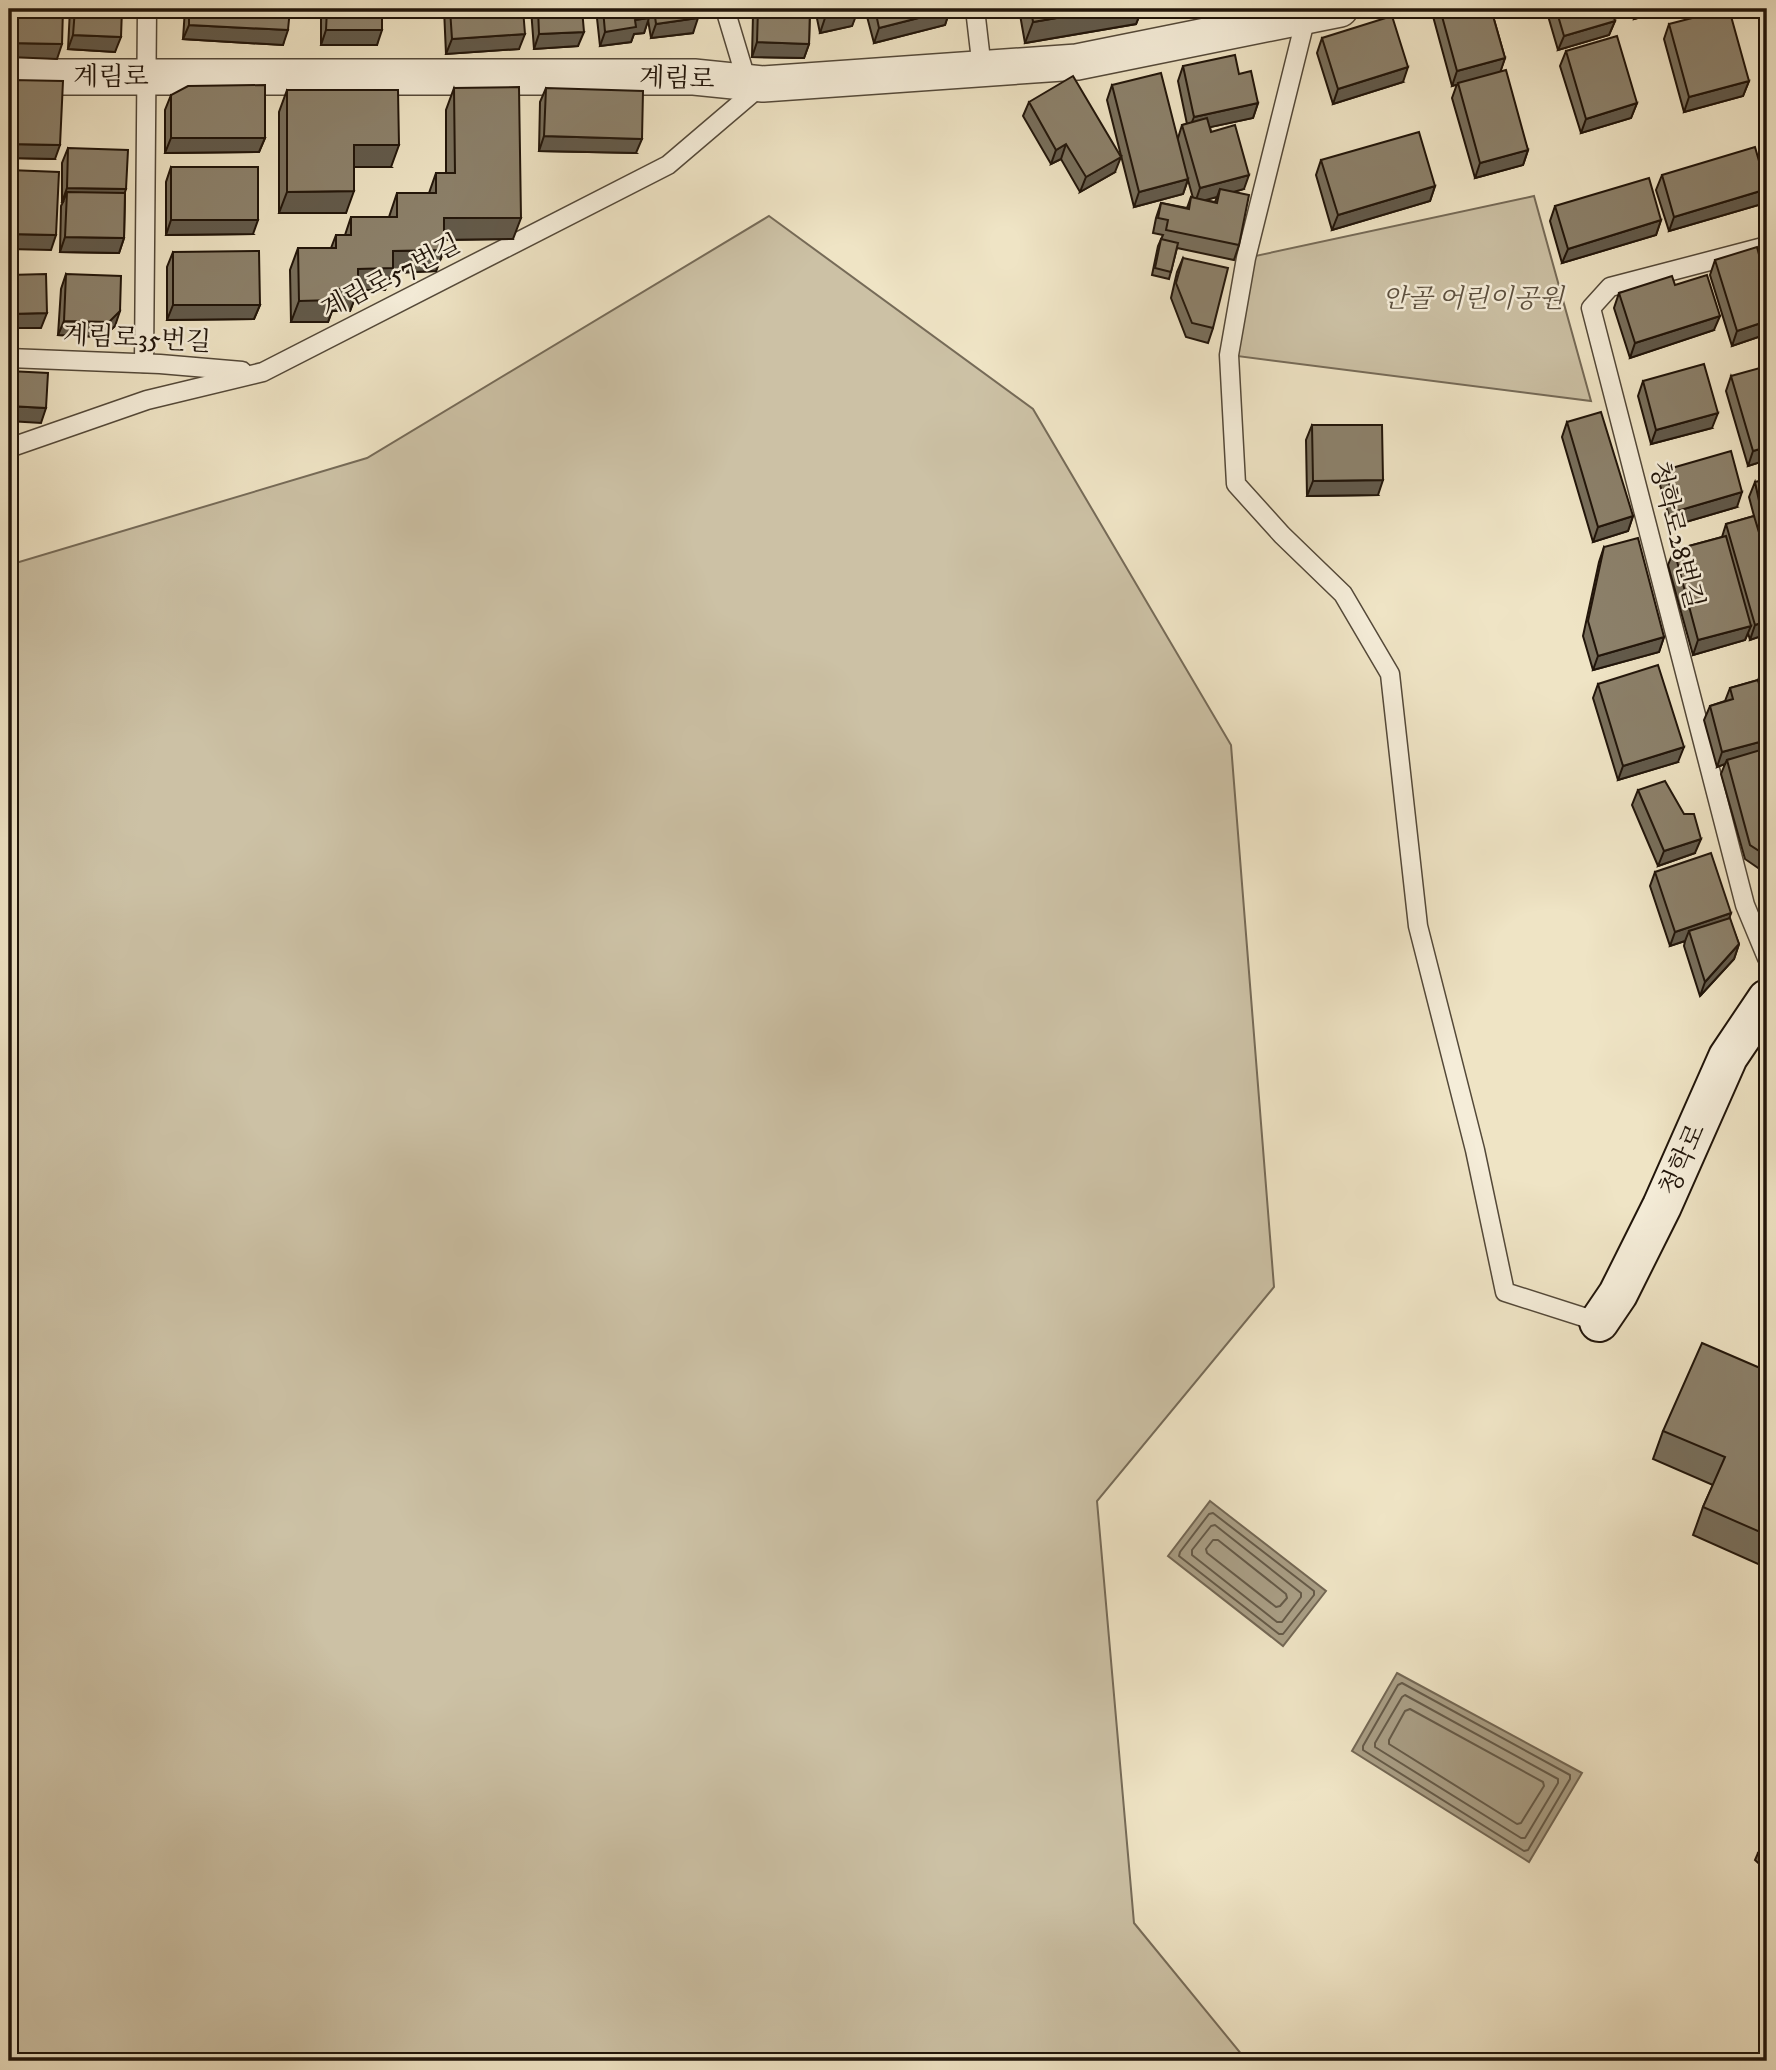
<svg xmlns="http://www.w3.org/2000/svg" width="1776" height="2070" viewBox="0 0 1776 2070" font-family="'IM FELL DW Pica','Noto Serif KR',serif">
<rect width="100%" height="100%" fill="#efe4c5"/>
<filter id="stains"><feTurbulence type="fractalNoise" baseFrequency=".00286" numOctaves="4"/><feColorMatrix values="0 0 0 0 .2 0 0 0 0 .09 0 0 0 0 .02 0 0 0 .5 -.17"/></filter>
<radialGradient id="worn" r=".72"><stop offset=".6" stop-color="#630" stop-opacity="0"/><stop offset="1" stop-color="#630" stop-opacity=".3"/></radialGradient>
<g fill="#ccc1a5" stroke="#766b58" stroke-width="2">
<polygon points="1534,196 1591,401 1229,355 1246,258"/>
<polygon points="769,216 1033,409 1231,745 1274,1287 1097,1501 1134,1923 1247,2061 9,2061 9,565 367,458"/>
</g>
<g fill="#a99e85" stroke="#736754" stroke-width="2">
<polygon points="1210,1501 1326,1591 1283,1646 1168,1556"/>
<polygon points="1397,1673 1582,1773 1529,1862 1352,1751"/>
</g>
<g fill="none" stroke-linecap="round" stroke-linejoin="round">
<g stroke="#655a48" stroke-width="2">
<polygon points="1213,1513 1314,1591 1314,1595 1283,1634 1279,1634 1179,1556 1180,1552 1209,1514"/>
<polygon points="1215,1525 1301,1593 1301,1597 1282,1622 1277,1622 1192,1555 1192,1550 1211,1526"/>
<polygon points="1213,1540 1218,1540 1286,1594 1287,1598 1280,1606 1276,1607 1207,1553 1206,1549"/>
<polygon points="1402,1683 1570,1775 1570,1779 1528,1850 1524,1851 1363,1750 1363,1746 1398,1685"/>
<polygon points="1405,1695 1558,1779 1558,1783 1525,1838 1521,1838 1375,1747 1375,1743 1402,1697"/>
<polygon points="1410,1709 1543,1782 1544,1786 1521,1823 1517,1824 1389,1744 1389,1740 1405,1711"/>
</g>
<g stroke="#544939" stroke-width="21">
<g id="lane">
<polyline points="725,9 747,82"/>
<polyline points="975,9 982,69"/>
<polyline points="1306,17 1246,258 1229,355 1236,484 1282,535 1343,594 1390,674 1418,926 1475,1150 1505,1292 1599,1322"/>
<polyline points="1767,246 1610,287 1591,308 1745,905 1767,958"/>
<polyline points="9,358 160,364 242,371"/>
<polyline points="144,363 147,9"/>
<polyline points="9,448 147,400 263,372 668,165 763,84"/>
</g>
</g>
<g stroke="#544939" stroke-width="38">
<polyline id="street" points="9,74 54,77 694,77 763,84 1077,62 1340,9"/>
</g>
<g stroke="#21150a" stroke-width="42">
<polyline id="secondary" points="1599,1322 1618,1294 1662,1206 1728,1057 1767,999"/>
</g>
<use href="#lane" stroke="#f5edd9" stroke-width="18"/>
<use href="#street" stroke="#f5edd9" stroke-width="35"/>
<use href="#secondary" stroke="#f5edd9" stroke-width="38"/>
</g>
<g fill="#786f5c" stroke="#21150a" stroke-width="2" fill-rule="evenodd">
<polygon points="70,9 122,9 115,52 68,49"/>
<polygon points="185,9 290,9 283,45 183,39"/>
<polygon points="321,9 382,9 377,45 321,45"/>
<polygon points="444,9 523,9 519,49 446,54"/>
<polygon points="531,9 582,9 578,46 534,49"/>
<polygon points="596,9 697,9 693,33 651,38 648,20 644,33 634,34 631,42 600,46"/>
<polygon points="755,9 810,9 809,44 804,58 752,57 753,14"/>
<polygon points="815,9 857,9 852,26 820,33"/>
<polygon points="865,9 950,9 945,25 874,43"/>
<polygon points="1019,9 1142,9 1136,24 1025,43"/>
<polygon points="1431,9 1491,9 1505,58 1500,72 1528,150 1523,165 1475,178 1452,98 1457,84 1452,86"/>
<polygon points="1546,9 1611,9 1615,21 1609,35 1558,50"/>
<polygon points="1631,9 1671,9 1634,19"/>
<polygon points="1669,24 1749,81 1743,96 1684,112 1664,39"/>
<polygon points="1322,38 1403,82 1333,104 1317,53"/>
<polygon points="1566,51 1637,103 1631,118 1581,133 1560,66"/>
<path d="M1183,66l56,8 19,29 -5,15 -43,9 1,5 33,57 -11,3 6,53 -5,15 -57,-12 -8,31 -17,-4 6,-29 5,-11 -10,-2 3,-15 5,-15 26,5 4,-11 2,1 -5,-18 -5,14 -49,13 -27,-107 5,-15 66,53 4,-13 5,-1 -9,-43zM1217,197l-2,5 -11,-2z"/>
<polygon points="12,80 55,159 9,158 9,87"/>
<polygon points="454,88 513,239 444,240 444,250 436,271 392,273 385,290 358,290 350,311 332,311 328,322 291,322 290,270 298,248 331,248 336,235 345,235 351,217 389,217 397,193 429,193 436,173 446,173 446,110"/>
<polygon points="546,88 636,153 539,151 540,102"/>
<polygon points="287,90 391,167 354,167 346,213 279,213 279,112"/>
<polygon points="171,95 265,138 259,152 165,153 165,110"/>
<polygon points="1029,102 1115,172 1080,192 1061,159 1051,164 1023,116"/>
<polygon points="68,148 125,193 124,238 119,253 60,252 61,206 63,202 62,202 62,163"/>
<polygon points="1321,160 1435,186 1430,201 1332,230 1316,175"/>
<polygon points="171,167 253,234 166,235 166,182"/>
<polygon points="1662,175 1767,187 1767,190 1762,204 1669,231 1656,190"/>
<polygon points="1555,206 1661,220 1656,235 1562,263 1550,221"/>
<polygon points="173,252 260,305 254,319 167,320 167,267"/>
<polygon points="1183,258 1213,328 1208,343 1186,337 1171,298 1177,272"/>
<polygon points="1715,260 1762,266 1767,264 1767,334 1732,346 1710,275"/>
<polygon points="66,274 115,326 103,337 58,335 61,289"/>
<polygon points="1675,285 1714,330 1630,358 1614,308 1619,293"/>
<polygon points="1731,376 1767,460 1748,466 1726,391"/>
<polygon points="1643,381 1712,428 1651,444 1638,396"/>
<polygon points="1567,422 1633,516 1628,531 1593,542 1562,437"/>
<polygon points="1312,425 1378,495 1307,496 1306,440"/>
<polygon points="1665,470 1737,507 1672,526 1660,485"/>
<polygon points="1755,482 1767,528 1758,530 1764,549 1767,548 1767,634 1750,640 1748,633 1745,640 1693,655 1668,565 1674,550 1722,537 1726,524 1754,516 1749,497"/>
<polygon points="1604,547 1664,637 1659,652 1593,670 1583,636 1599,562"/>
<polygon points="1767,673 1767,874 1745,859 1721,774 1725,764 1717,767 1704,720 1710,706 1725,701 1730,688 1758,680 1760,675"/>
<polygon points="1598,684 1678,762 1618,780 1593,698"/>
<polygon points="1638,790 1684,814 1695,853 1658,866 1632,805"/>
<polygon points="1655,872 1731,913 1729,918 1739,944 1734,959 1700,996 1684,946 1685,941 1670,946 1650,886"/>
<polygon points="1767,1371 1767,1568 1693,1535 1703,1507 1713,1485 1653,1459 1663,1431"/>
<polygon points="1767,1842 1767,1871 1755,1860 1758,1853"/>
</g>
<g fill="#625a4b" stroke="#21150a" stroke-width="2">
<polygon points="419,9 439,9 437,12 418,14"/>
<polygon points="1109,9 1142,9 1136,24 1025,43 1033,22"/>
<polygon points="1638,9 1671,9 1634,19"/>
<polygon points="950,10 945,25 874,43 879,28"/>
<polygon points="858,11 852,26 820,33 825,18"/>
<polygon points="649,18 644,33 634,34 631,42 600,46 605,32 635,20"/>
<polygon points="698,18 693,33 651,38 656,24"/>
<polygon points="1615,21 1609,35 1558,50 1564,36"/>
<polygon points="189,25 288,30 283,45 183,39"/>
<polygon points="326,30 382,30 377,45 321,45"/>
<polygon points="584,32 578,46 534,49 539,34"/>
<polygon points="525,34 519,49 446,54 452,39"/>
<polygon points="73,35 121,37 115,52 68,49"/>
<polygon points="757,42 809,44 804,58 752,57"/>
<polygon points="9,43 62,44 57,59 9,57"/>
<polygon points="1505,58 1500,73 1452,86 1457,71"/>
<polygon points="1408,67 1403,82 1333,104 1338,89"/>
<polygon points="1749,81 1743,96 1684,112 1689,97"/>
<polygon points="1258,103 1253,118 1188,132 1194,117"/>
<polygon points="1637,103 1631,118 1581,133 1586,119"/>
<polygon points="544,136 642,139 636,153 539,151"/>
<polygon points="171,138 265,138 259,152 165,153"/>
<polygon points="9,144 60,145 55,159 9,158"/>
<polygon points="1066,144 1061,159 1051,164 1056,150"/>
<polygon points="354,145 399,145 391,167 346,167"/>
<polygon points="1528,150 1523,165 1475,178 1480,163"/>
<polygon points="1121,157 1115,172 1080,192 1086,177"/>
<polygon points="1249,175 1244,189 1219,196 1220,189 1217,197 1195,203 1200,188"/>
<polygon points="1188,179 1183,194 1134,207 1139,192"/>
<polygon points="1435,186 1430,201 1332,230 1338,215"/>
<polygon points="67,188 126,189 121,204 67,192 63,202 62,202"/>
<polygon points="1767,189 1762,204 1669,231 1674,217"/>
<polygon points="354,191 346,213 279,213 287,192"/>
<polygon points="444,218 521,218 513,239 436,240"/>
<polygon points="171,220 258,220 253,234 166,235"/>
<polygon points="1661,220 1656,235 1562,263 1568,249"/>
<polygon points="9,234 56,235 51,250 9,249"/>
<polygon points="65,237 124,238 119,253 60,252"/>
<polygon points="444,250 436,271 392,273 385,290 358,290 350,311 332,311 328,322 291,322 299,301 336,289 358,269 393,251"/>
<polygon points="173,305 260,305 254,319 167,320"/>
<polygon points="120,311 115,326 103,337 58,335 64,321"/>
<polygon points="47,313 41,328 9,328 9,314"/>
<polygon points="1720,316 1714,330 1630,358 1635,343"/>
<polygon points="1767,321 1767,334 1732,346 1737,331"/>
<polygon points="9,406 46,408 41,423 9,421"/>
<polygon points="1718,413 1712,428 1651,444 1656,430"/>
<polygon points="1767,447 1767,460 1748,466 1753,451"/>
<polygon points="1383,480 1378,495 1307,496 1313,481"/>
<polygon points="1742,492 1737,507 1672,526 1677,511"/>
<polygon points="1767,514 1767,528 1757,530 1762,515"/>
<polygon points="1633,516 1628,531 1593,542 1598,527"/>
<polygon points="1767,621 1767,634 1750,640 1755,625"/>
<polygon points="1751,626 1745,640 1693,655 1698,640"/>
<polygon points="1664,637 1659,652 1593,670 1598,656"/>
<polygon points="1767,740 1767,753 1727,760 1725,764 1717,767 1722,752"/>
<polygon points="1684,747 1678,762 1618,780 1623,766"/>
<polygon points="1701,839 1695,853 1658,866 1664,851"/>
<polygon points="1731,913 1726,928 1689,931 1685,941 1670,946 1675,932"/>
<polygon points="1739,944 1734,959 1700,996 1705,982"/>
</g>
<g fill="#8c816b" stroke="#21150a" stroke-width="2">
<polygon points="10,9 63,9 62,44 9,43"/>
<polygon points="75,9 122,9 121,37 73,35"/>
<polygon points="189,9 290,9 288,30 189,25"/>
<polygon points="327,9 382,9 382,30 326,30"/>
<polygon points="450,9 523,9 525,34 452,39"/>
<polygon points="538,9 582,9 584,32 539,34"/>
<polygon points="603,9 648,9 649,18 635,20 636,27 605,32"/>
<polygon points="654,9 697,9 698,18 656,24"/>
<polygon points="758,9 810,9 809,44 757,42"/>
<polygon points="823,9 857,9 858,11 825,18"/>
<polygon points="875,9 950,9 950,10 879,28"/>
<polygon points="1031,9 1109,9 1033,22"/>
<polygon points="1440,9 1491,9 1505,58 1457,71"/>
<polygon points="1556,9 1611,9 1615,21 1564,36"/>
<polygon points="1727,9 1729,9 1749,81 1689,97 1669,24"/>
<polygon points="1392,16 1408,67 1338,89 1322,38"/>
<polygon points="1617,36 1637,103 1586,119 1566,51"/>
<polygon points="1235,55 1239,74 1251,71 1258,103 1194,117 1183,66"/>
<polygon points="1506,70 1528,150 1480,163 1458,83"/>
<polygon points="1161,73 1188,179 1139,192 1112,85"/>
<polygon points="1073,76 1121,157 1086,177 1066,144 1056,150 1029,102"/>
<polygon points="12,80 63,81 60,145 9,144"/>
<polygon points="265,85 265,138 171,138 171,95 188,86"/>
<polygon points="519,87 521,218 444,218 444,250 393,251 393,268 358,269 358,289 336,289 336,300 299,301 298,248 336,248 336,235 351,235 351,217 397,217 397,193 436,193 436,173 455,173 454,88"/>
<polygon points="546,88 643,91 642,139 544,136"/>
<polygon points="287,90 398,90 399,145 354,145 354,191 287,192"/>
<polygon points="1207,118 1211,132 1235,125 1249,175 1200,188 1182,125"/>
<polygon points="1419,132 1435,186 1338,215 1321,160"/>
<polygon points="1755,147 1767,189 1674,217 1662,175"/>
<polygon points="68,148 128,150 126,189 67,188"/>
<rect x="171" y="167" width="87" height="53"/>
<polygon points="9,170 59,172 56,235 9,234"/>
<polygon points="1649,178 1661,220 1568,249 1555,206"/>
<polygon points="1220,189 1249,195 1239,245 1166,230 1168,220 1158,218 1161,203 1189,209 1191,197 1217,203"/>
<polygon points="67,192 125,193 124,238 65,237"/>
<polygon points="1161,239 1178,243 1171,272 1155,268"/>
<polygon points="1757,247 1762,266 1767,264 1767,321 1737,331 1715,260"/>
<polygon points="259,251 260,305 173,305 173,252"/>
<polygon points="1183,258 1228,268 1213,328 1192,323 1176,283"/>
<polygon points="46,274 47,313 9,314 9,275"/>
<polygon points="66,274 121,276 120,311 109,322 64,321"/>
<polygon points="1707,275 1720,316 1635,343 1619,293 1672,276 1675,285"/>
<polygon points="1704,364 1718,413 1656,430 1643,381"/>
<polygon points="1767,366 1767,447 1753,451 1731,376"/>
<polygon points="9,371 48,373 46,408 9,406"/>
<polygon points="1601,412 1633,516 1598,527 1567,422"/>
<polygon points="1312,425 1382,425 1383,480 1313,481"/>
<polygon points="1731,451 1742,492 1677,511 1665,470"/>
<polygon points="1767,479 1767,514 1762,515 1755,482"/>
<polygon points="1754,516 1764,549 1767,548 1767,621 1755,625 1726,524"/>
<polygon points="1726,536 1751,626 1698,640 1674,550"/>
<polygon points="1638,538 1664,637 1598,656 1588,621 1604,547"/>
<polygon points="1658,665 1684,747 1623,766 1598,684"/>
<polygon points="1767,673 1767,702 1760,675"/>
<polygon points="1758,680 1767,714 1767,740 1722,752 1710,706 1733,699 1730,688"/>
<polygon points="1767,748 1767,856 1750,845 1727,760"/>
<polygon points="1665,781 1684,814 1694,814 1701,839 1664,851 1638,790"/>
<polygon points="1711,853 1731,913 1675,932 1655,872"/>
<polygon points="1730,918 1739,944 1705,982 1689,931"/>
<polygon points="1702,1343 1767,1371 1767,1535 1703,1507 1725,1457 1663,1431"/>
<polygon points="1767,1842 1767,1861 1758,1853"/>
</g>
<g text-anchor="middle" dominant-baseline="central" stroke-width="5" stroke-linejoin="round" paint-order="stroke">
<g font-size="26" fill="#21150a" stroke="#f5edd9">
<text x="111" y="77">계림로</text>
<text transform="translate(677 79) rotate(2)">계림로</text>
<text transform="translate(391 277) rotate(-27)">계림로57번길</text>
<text transform="translate(137 339) rotate(3)">계림로35번길</text>
<text transform="translate(1676 535) rotate(76)">청학로28번길</text>
<text transform="translate(1683 1160) rotate(-66)">청학로</text>
</g>
<g font-size="26" font-style="italic" fill="#5d5140" stroke="#f5edd9">
<text x="1473" y="299">안골 어린이공원</text>
</g>
</g>
<rect width="1776" height="2070" fill="none" stroke="#efe4c5" stroke-width="35"/>
<rect x="10" y="10" width="1755" height="2049" fill="none" stroke="#21150a" stroke-width="3.5"/>
<rect x="18" y="18" width="1741" height="2035" fill="none" stroke="#21150a" stroke-width="2"/>
<rect width="100%" height="100%" filter="url(#stains)"/>
<rect width="100%" height="100%" fill="url(#worn)"/>
</svg>
